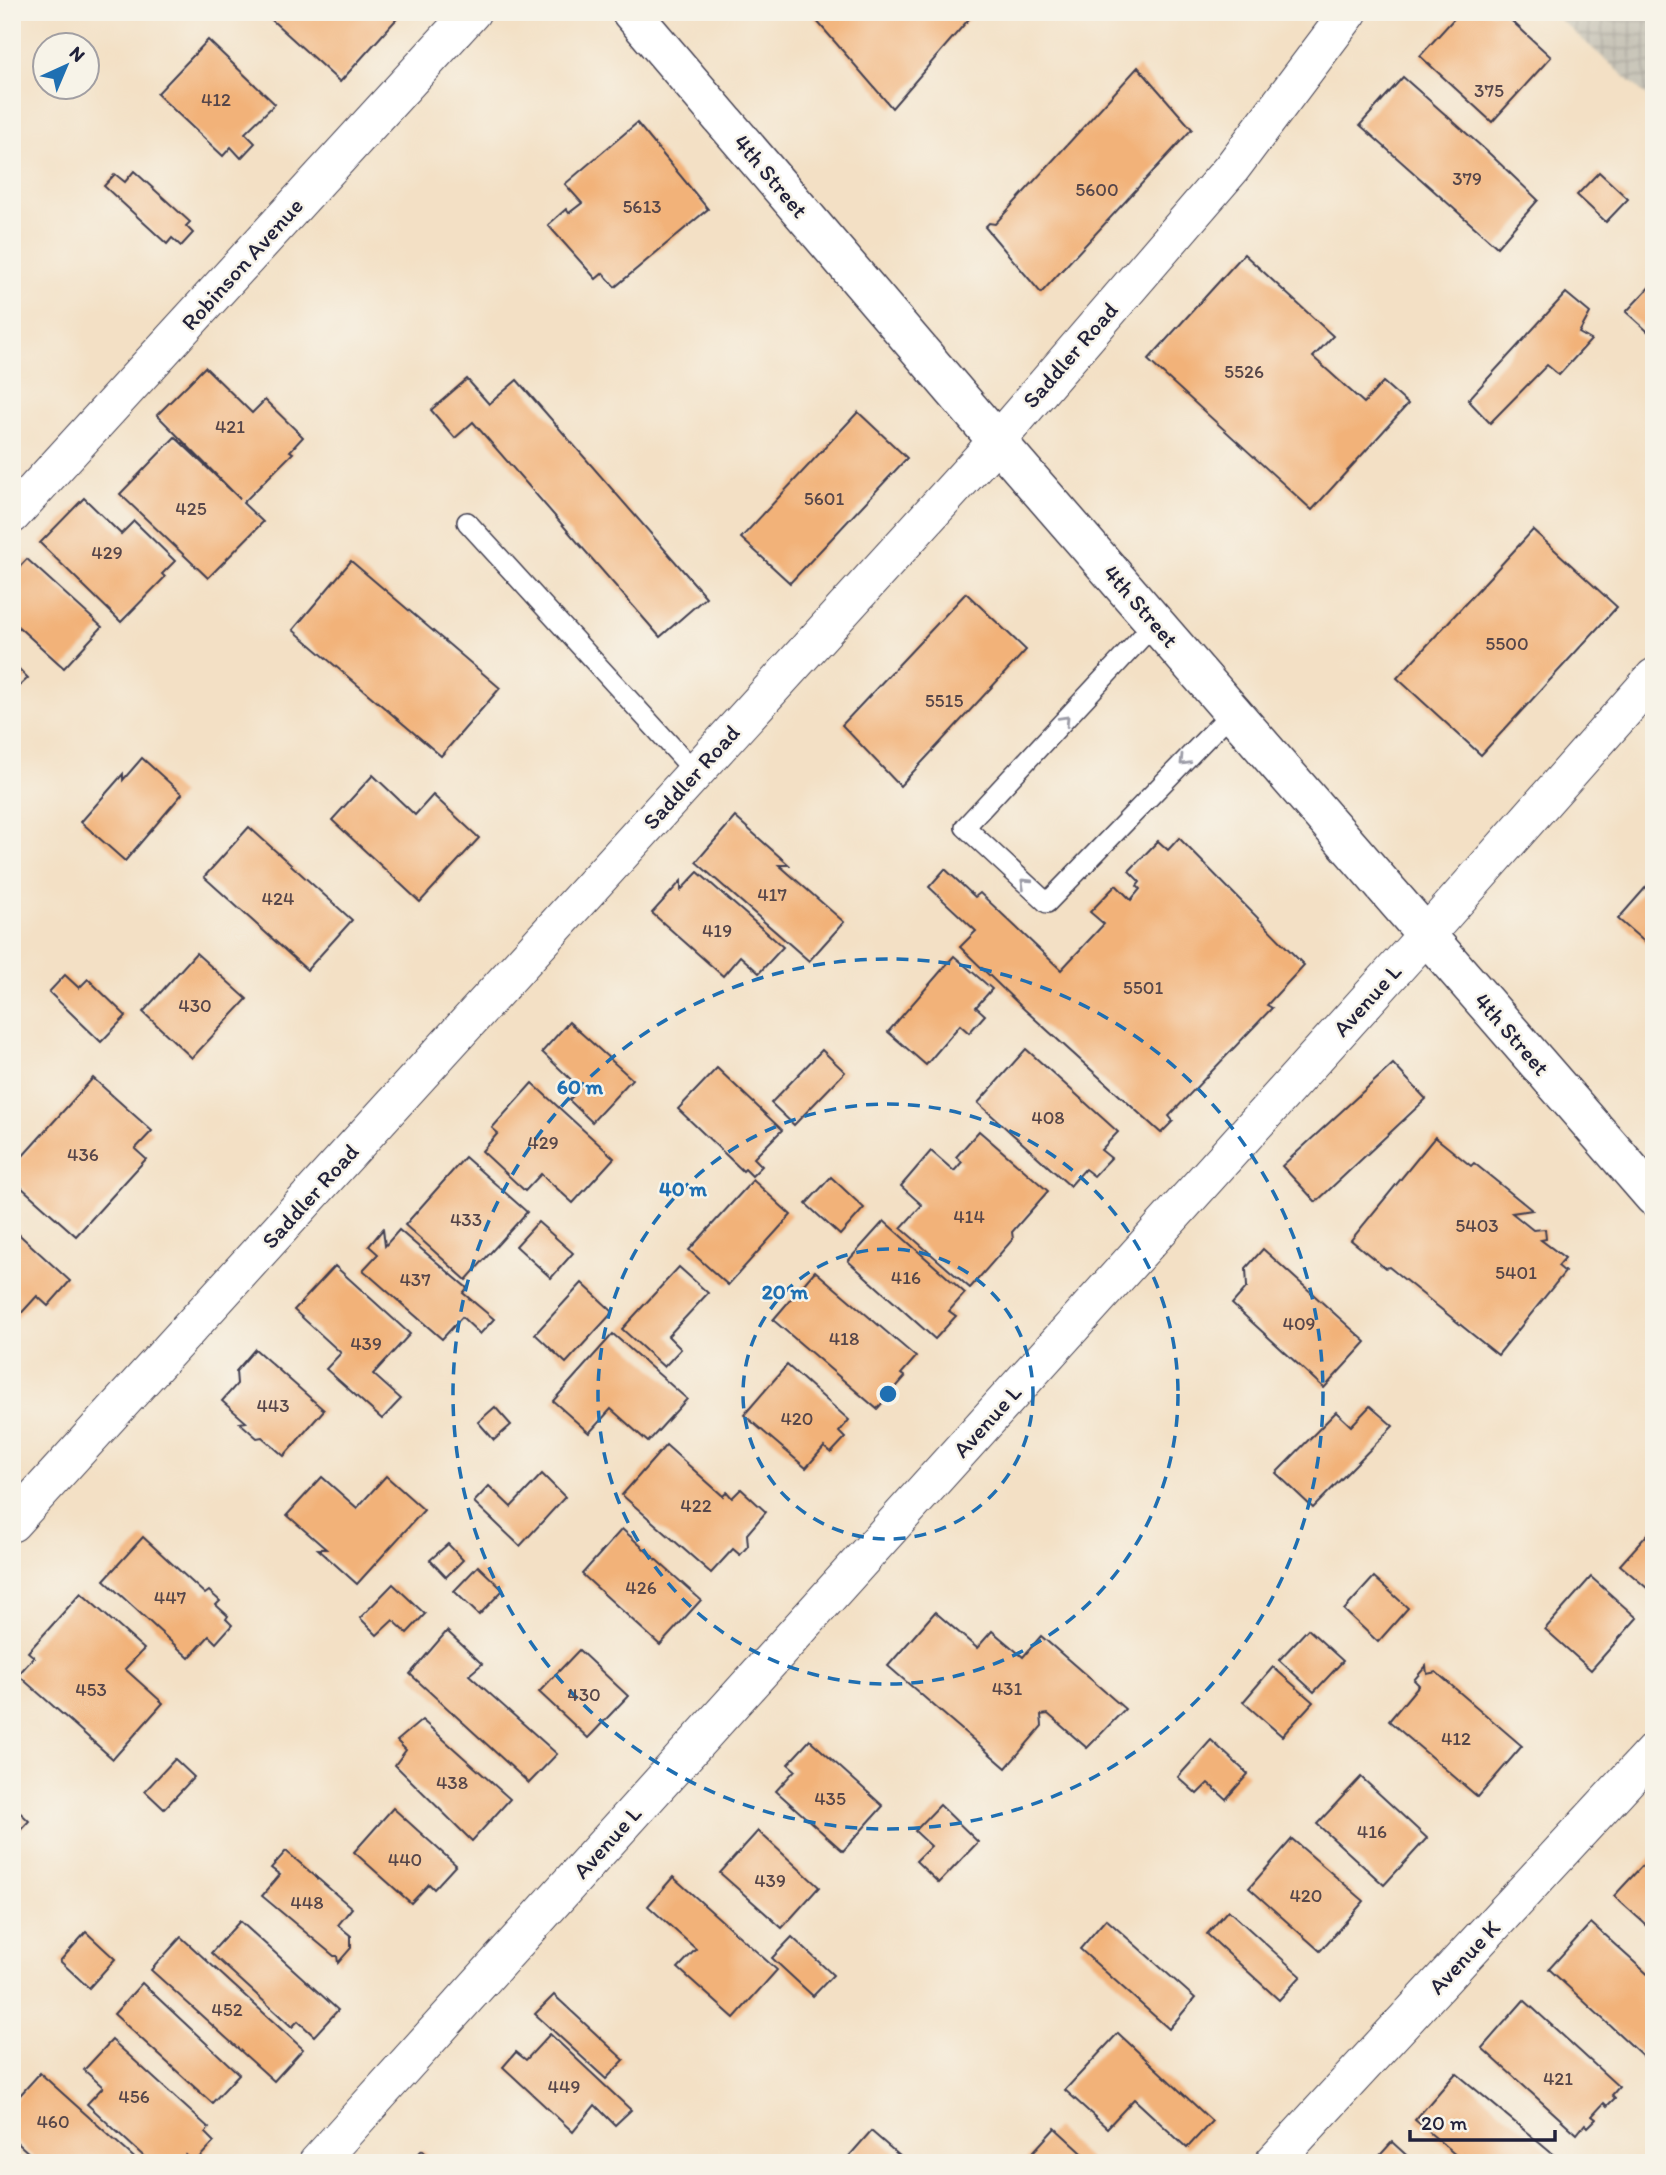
<svg xmlns="http://www.w3.org/2000/svg" width="1666" height="2175" viewBox="0 0 1666 2175" font-family="Itim,sans-serif">
<defs>
<pattern id="industrial-grid" width="8" height="8" patternUnits="userSpaceOnUse" patternTransform="scale(1.75)"><rect width="8" height="8" fill="#c8c4b8"/><path d="M0 4h8M4 0v8" fill="none" stroke="#aca89f"/></pattern>
</defs>
<rect width="100%" height="100%" fill="#f7f3e8"/>
<filter id="ink" filterUnits="userSpaceOnUse"><feTurbulence type="fractalNoise" baseFrequency=".0143" numOctaves="2"/><feDisplacementMap in="SourceGraphic" scale="14" xChannelSelector="R" yChannelSelector="G"/><feConvolveMatrix kernelMatrix="1 2 1 2 8 2 1 2 1" color-interpolation-filters="sRGB"/></filter>
<filter id="wash" filterUnits="userSpaceOnUse"><feTurbulence type="fractalNoise" baseFrequency=".00686" numOctaves="4" result="noise"/><feDisplacementMap in="SourceGraphic" scale="28" xChannelSelector="R" yChannelSelector="G"/><feGaussianBlur stdDeviation="1.57" result="paint"/><feColorMatrix in="noise" values="0 0 0 0 0 0 0 0 0 0 0 0 0 0 0 0 0 1.4 0 .05"/><feComposite in="paint" operator="in"/></filter>
<g filter="url(#wash)">
<rect width="100%" height="100%" fill="#f3e0c5"/>
<polygon fill="url(#industrial-grid)" points="1551,12 1654,12 1654,102"/>
<g id="blocks">
<g fill="#f2b279">
<polygon points="263,12 403,12 340,82"/>
<polygon points="809,12 975,12 892,108"/>
<polygon points="1460,12 1502,12 1551,57 1492,122 1420,56"/>
<polygon points="208,40 275,104 245,133 255,143 241,158 231,147 223,156 157,94"/>
<polygon points="1138,67 1192,129 1041,293 985,227 989,223 995,224"/>
<polygon points="1403,77 1491,155 1538,200 1497,247 1360,125"/>
<polygon points="637,123 708,209 615,287 603,273 596,279 548,225 566,209 569,213 582,203 565,184"/>
<polygon points="134,171 190,222 186,226 193,233 181,246 172,238 167,244 104,186 115,174 125,182"/>
<polygon points="1599,172 1628,199 1606,222 1577,195"/>
<polygon points="1244,254 1333,336 1313,357 1364,403 1383,382 1408,404 1312,510 1148,360"/>
<polygon points="1654,282 1654,337 1626,312"/>
<polygon points="1566,293 1590,313 1579,333 1591,340 1559,375 1547,365 1490,423 1468,400"/>
<polygon points="205,367 252,413 265,400 303,437 290,451 293,453 243,503 263,522 208,578 120,494 175,437 240,499 157,415"/>
<polygon points="467,379 489,404 517,380 706,597 660,637 473,422 455,438 431,410"/>
<polygon points="858,412 907,458 790,583 741,538"/>
<polygon points="84,498 121,534 134,521 175,561 162,574 165,577 121,622 40,543"/>
<polygon points="1533,530 1617,607 1481,755 1397,678"/>
<polygon points="27,559 102,627 64,668 12,621 12,575"/>
<polygon points="351,561 500,688 441,756 293,630"/>
<polygon points="966,593 1026,650 900,786 842,725"/>
<polygon points="12,662 28,678 12,693"/>
<polygon points="142,758 182,794 125,861 81,822 123,774 123,780"/>
<polygon points="373,775 415,815 433,795 479,838 420,902 332,820"/>
<polygon points="735,817 789,865 779,865 844,922 809,961 696,862"/>
<polygon points="249,827 352,920 307,970 204,877"/>
<polygon points="1179,838 1304,965 1267,1005 1272,1008 1169,1116 1173,1121 1161,1133 1025,1010 960,947 976,931 929,887 945,869 975,897 980,893 1061,970 1104,924 1090,912 1116,885 1131,900 1140,889 1137,886 1140,882 1129,871 1158,841 1168,850"/>
<polygon points="698,872 783,947 759,973 740,956 723,976 652,913 681,881 681,890"/>
<polygon points="1654,878 1654,950 1618,919"/>
<polygon points="196,953 247,999 192,1058 143,1012"/>
<polygon points="954,956 992,989 976,1007 985,1015 969,1033 960,1025 926,1065 888,1032"/>
<polygon points="65,975 79,988 88,979 126,1016 101,1042 49,992"/>
<polygon points="569,1022 632,1079 592,1122 569,1100 580,1088 542,1052"/>
<polygon points="1026,1049 1118,1132 1101,1150 1111,1158 1094,1176 1085,1169 1070,1186 978,1103"/>
<polygon points="822,1050 845,1072 794,1125 771,1103"/>
<polygon points="1393,1064 1426,1099 1316,1202 1282,1166"/>
<polygon points="717,1068 782,1130 754,1158 762,1166 752,1176 745,1169 743,1171 678,1109"/>
<polygon points="93,1078 152,1131 135,1149 146,1159 76,1236 12,1179 12,1168"/>
<polygon points="532,1083 614,1158 573,1203 541,1174 525,1191 482,1151 498,1133 492,1128"/>
<polygon points="979,1131 1048,1191 1012,1232 1013,1239 970,1288 901,1228 922,1205 901,1186 931,1151 954,1171 962,1162 956,1157"/>
<polygon points="1435,1137 1471,1166 1474,1163 1532,1210 1512,1213 1533,1230 1545,1229 1546,1239 1541,1240 1565,1258 1558,1266 1565,1272 1498,1355 1389,1267 1385,1268 1351,1240"/>
<polygon points="465,1157 527,1212 466,1280 405,1225"/>
<polygon points="831,1177 864,1208 840,1235 806,1204"/>
<polygon points="753,1180 791,1215 728,1285 689,1250"/>
<polygon points="884,1221 965,1293 949,1311 956,1316 935,1339 848,1261"/>
<polygon points="538,1222 573,1253 551,1278 516,1246"/>
<polygon points="12,1228 70,1281 48,1306 37,1296 16,1319 12,1315"/>
<polygon points="383,1229 385,1246 399,1230 467,1288 463,1293 494,1319 480,1334 462,1317 442,1339 363,1270 378,1254 369,1246"/>
<polygon points="1263,1249 1366,1342 1324,1388 1232,1304 1247,1287 1246,1268"/>
<polygon points="335,1266 410,1334 373,1374 401,1399 382,1419 326,1369 341,1353 294,1310"/>
<polygon points="679,1267 708,1293 668,1336 681,1349 664,1367 622,1329"/>
<polygon points="815,1271 916,1357 901,1374 905,1377 877,1409 773,1320"/>
<polygon points="582,1283 613,1312 566,1363 535,1334"/>
<polygon points="613,1334 687,1399 648,1442 611,1409 589,1433 553,1401"/>
<polygon points="255,1349 324,1410 284,1456 262,1437 257,1438 240,1423 246,1422 222,1401 237,1384 236,1371"/>
<polygon points="787,1365 849,1420 839,1432 845,1438 831,1453 824,1447 806,1468 744,1415"/>
<polygon points="1370,1406 1393,1426 1313,1508 1276,1473 1336,1412 1351,1426"/>
<polygon points="495,1407 511,1425 494,1440 478,1422"/>
<polygon points="666,1445 723,1496 727,1492 732,1498 741,1489 766,1512 747,1534 748,1546 740,1555 733,1549 711,1573 622,1495"/>
<polygon points="542,1474 565,1497 520,1546 474,1502 489,1486 511,1507"/>
<polygon points="386,1476 424,1510 357,1584 318,1549 326,1549 287,1515 322,1477 357,1508"/>
<polygon points="1654,1527 1654,1594 1620,1565"/>
<polygon points="622,1529 701,1600 660,1645 582,1574"/>
<polygon points="143,1537 205,1594 209,1591 220,1601 216,1605 228,1616 226,1619 232,1625 216,1643 209,1636 189,1658 104,1580"/>
<polygon points="448,1544 463,1560 446,1577 430,1560"/>
<polygon points="478,1566 503,1590 479,1615 454,1591"/>
<polygon points="1374,1577 1408,1608 1378,1642 1344,1610"/>
<polygon points="1591,1577 1637,1618 1591,1670 1545,1629"/>
<polygon points="393,1584 425,1614 407,1633 393,1620 377,1635 360,1618"/>
<polygon points="81,1593 144,1649 125,1669 163,1703 113,1759 18,1675 34,1657 28,1652"/>
<polygon points="935,1612 977,1648 992,1631 1023,1657 1041,1636 1125,1709 1087,1748 1048,1714 1041,1715 1042,1726 1006,1768 888,1666"/>
<polygon points="1308,1629 1343,1661 1314,1692 1279,1660"/>
<polygon points="447,1631 482,1664 469,1675 557,1754 529,1783 410,1674"/>
<polygon points="579,1650 628,1696 588,1738 539,1692"/>
<polygon points="1426,1666 1427,1674 1436,1672 1522,1746 1478,1797 1389,1721 1419,1685 1414,1680"/>
<polygon points="1273,1667 1313,1702 1282,1736 1243,1702"/>
<polygon points="422,1720 510,1799 472,1841 395,1765 406,1750 397,1741"/>
<polygon points="810,1740 883,1806 843,1851 776,1791 795,1770 788,1764"/>
<polygon points="1211,1740 1248,1774 1226,1799 1208,1783 1197,1794 1178,1777"/>
<polygon points="175,1759 194,1777 164,1809 145,1791"/>
<polygon points="1361,1777 1427,1838 1384,1885 1317,1824"/>
<polygon points="12,1805 29,1821 12,1839"/>
<polygon points="940,1805 978,1842 939,1883 916,1861 931,1846 915,1831"/>
<polygon points="393,1808 456,1865 434,1889 429,1884 411,1903 354,1852"/>
<polygon points="758,1831 819,1887 782,1928 720,1873"/>
<polygon points="1292,1839 1364,1901 1320,1951 1249,1888"/>
<polygon points="286,1851 352,1908 338,1925 351,1936 351,1948 338,1963 337,1956 334,1956 262,1896 280,1875 271,1868"/>
<polygon points="1654,1853 1654,1932 1614,1896"/>
<polygon points="673,1877 777,1970 734,2018 678,1968 696,1949 648,1906"/>
<polygon points="1228,1910 1301,1976 1279,2000 1207,1934"/>
<polygon points="1106,1919 1195,1998 1169,2029 1080,1949"/>
<polygon points="240,1921 338,2010 314,2036 298,2021 292,2027 211,1953"/>
<polygon points="1591,1923 1654,1980 1654,2046 1644,2057 1549,1969"/>
<polygon points="86,1932 115,1959 89,1988 60,1961"/>
<polygon points="181,1937 303,2049 274,2081 151,1970"/>
<polygon points="792,1937 833,1975 813,1996 772,1958"/>
<polygon points="142,1983 239,2074 212,2103 114,2014"/>
<polygon points="554,1995 624,2060 606,2079 535,2014"/>
<polygon points="1524,2000 1619,2087 1612,2095 1615,2098 1607,2106 1604,2103 1592,2116 1596,2119 1588,2127 1585,2124 1577,2134 1482,2048"/>
<polygon points="1118,2033 1212,2121 1187,2148 1134,2099 1107,2128 1065,2090"/>
<polygon points="550,2034 631,2110 615,2125 595,2105 573,2132 503,2067 516,2052 526,2060"/>
<polygon points="112,2040 209,2128 205,2133 214,2142 194,2163 186,2155 179,2163 151,2163 87,2104 103,2087 84,2070"/>
<polygon points="40,2073 140,2163 40,2163 12,2138 12,2104"/>
<polygon points="1456,2073 1555,2156 1549,2163 1465,2163 1415,2120"/>
<polygon points="1055,2128 1093,2163 1023,2163"/>
<polygon points="871,2131 908,2163 843,2163"/>
<polygon points="1392,2142 1415,2163 1373,2163"/>
<polygon points="422,2150 436,2163 410,2163"/>
</g>
</g>
</g>
<g filter="url(#ink)">
<use href="#blocks" fill-opacity="0" stroke="#413e50" stroke-width="2"/>
<g fill="none" stroke-linecap="round" stroke-linejoin="round">
<g stroke="#413e50" stroke-width="22">
<g id="lane">
<polyline points="467,522 695,772"/>
<polyline points="1155,623 965,827 1047,903 1232,712"/>
</g>
</g>
<g stroke="#413e50" stroke-width="39">
<g id="street">
<polyline points="12,515 472,12"/>
<polyline points="12,1523 997,441 1231,169 1349,12"/>
<polyline points="317,2163 1426,935 1654,677"/>
<polyline points="1273,2163 1654,1751"/>
</g>
</g>
<g stroke="#413e50" stroke-width="41">
<polyline id="secondary" points="631,12 997,441 1654,1197"/>
</g>
<use href="#lane" stroke="#fff" stroke-width="19"/>
<use href="#street" stroke="#fff" stroke-width="37"/>
<use href="#secondary" stroke="#fff" stroke-width="38"/>
</g>
<defs><path id="oneway-chevron" d="M-2-3.5L2.5 0L-2 3.5" fill="none" stroke-width="1.6" stroke-linecap="round" stroke-linejoin="round" transform="scale(1.75)"/></defs>
<g stroke="#9c9ca7">
<use href="#oneway-chevron" transform="translate(1065 720) rotate(-47)"/>
<use href="#oneway-chevron" transform="translate(1184 761) rotate(134)"/>
<use href="#oneway-chevron" transform="translate(1025 883) rotate(-137)"/>
</g>
</g>
<g fill="none" stroke="#1f6fb2" stroke-width="3.5" stroke-dasharray="12 9">
<circle cx="888" cy="1394" r="145"/>
<circle cx="888" cy="1394" r="290"/>
<circle cx="888" cy="1394" r="435"/>
</g>
<g text-anchor="middle" dominant-baseline="central" stroke-width="5" stroke-linejoin="round" paint-order="stroke">
<g font-size="19" fill="#56464a">
<text x="1489" y="90">375</text>
<text x="216" y="99">412</text>
<text x="1467" y="178">379</text>
<text x="1097" y="189">5600</text>
<text x="642" y="206">5613</text>
<text x="1244" y="371">5526</text>
<text x="230" y="426">421</text>
<text x="824" y="498">5601</text>
<text x="191" y="508">425</text>
<text x="107" y="552">429</text>
<text x="1507" y="643">5500</text>
<text x="944" y="700">5515</text>
<text x="772" y="894">417</text>
<text x="278" y="898">424</text>
<text x="717" y="930">419</text>
<text x="1143" y="987">5501</text>
<text x="195" y="1005">430</text>
<text x="1048" y="1117">408</text>
<text x="543" y="1142">429</text>
<text x="83" y="1154">436</text>
<text x="969" y="1216">414</text>
<text x="466" y="1219">433</text>
<text x="1477" y="1225">5403</text>
<text x="1516" y="1272">5401</text>
<text x="906" y="1277">416</text>
<text x="415" y="1279">437</text>
<text x="1299" y="1323">409</text>
<text x="844" y="1338">418</text>
<text x="366" y="1343">439</text>
<text x="273" y="1405">443</text>
<text x="797" y="1418">420</text>
<text x="696" y="1505">422</text>
<text x="641" y="1587">426</text>
<text x="170" y="1597">447</text>
<text x="1007" y="1688">431</text>
<text x="91" y="1689">453</text>
<text x="584" y="1694">430</text>
<text x="1456" y="1738">412</text>
<text x="452" y="1782">438</text>
<text x="830" y="1798">435</text>
<text x="1372" y="1831">416</text>
<text x="405" y="1859">440</text>
<text x="770" y="1880">439</text>
<text x="1306" y="1895">420</text>
<text x="307" y="1902">448</text>
<text x="227" y="2009">452</text>
<text x="1558" y="2078">421</text>
<text x="564" y="2086">449</text>
<text x="134" y="2096">456</text>
<text x="53" y="2121">460</text>
</g>
<g font-size="23" fill="#22223b" stroke="#f7f3e8">
<text transform="translate(771 176) rotate(50)">4th Street</text>
<text transform="translate(242 264) rotate(-48)">Robinson Avenue</text>
<text transform="translate(1070 355) rotate(-49)">Saddler Road</text>
<text transform="translate(1141 606) rotate(49)">4th Street</text>
<text transform="translate(691 777) rotate(-48)">Saddler Road</text>
<text transform="translate(1367 1000) rotate(-48)">Avenue L</text>
<text transform="translate(1512 1034) rotate(49)">4th Street</text>
<text transform="translate(310 1196) rotate(-48)">Saddler Road</text>
<text transform="translate(987 1421) rotate(-48)">Avenue L</text>
<text transform="translate(607 1842) rotate(-48)">Avenue L</text>
<text transform="translate(1464 1957) rotate(-47)">Avenue K</text>
</g>
</g>
<circle cx="888" cy="1394" r="10" fill="#1f6fb2" stroke="#f7f3e8" stroke-width="3.5"/>
<g font-size="21" text-anchor="middle" font-weight="bold" fill="#1f6fb2" stroke="#f7f3e8" stroke-width="5" stroke-linejoin="round" paint-order="stroke">
<text x="580" y="1094">60 m</text>
<text x="683" y="1196">40 m</text>
<text x="785" y="1299">20 m</text>
</g>
<rect width="1666" height="2175" fill="none" stroke="#f7f3e8" stroke-width="42"/>
<g transform="translate(66 66) rotate(44)"><circle r="33" fill="#f7f3e8" stroke="#a29fa3" stroke-width="2"/>
<path d="M0-5L12 26L0 18L-12 26Z" fill="#1f6fb2"/>
<text y="-10" font-size="19" font-weight="bold" text-anchor="middle" fill="#22223b">N</text>
</g>
<path d="M1410 2130v10h145v-10" fill="none" stroke="#22223b" stroke-width="3.5"/>
<text x="1421" y="2130" font-size="21" fill="#22223b" stroke="#f7f3e8" stroke-width="5" paint-order="stroke">20 m</text>
</svg>
